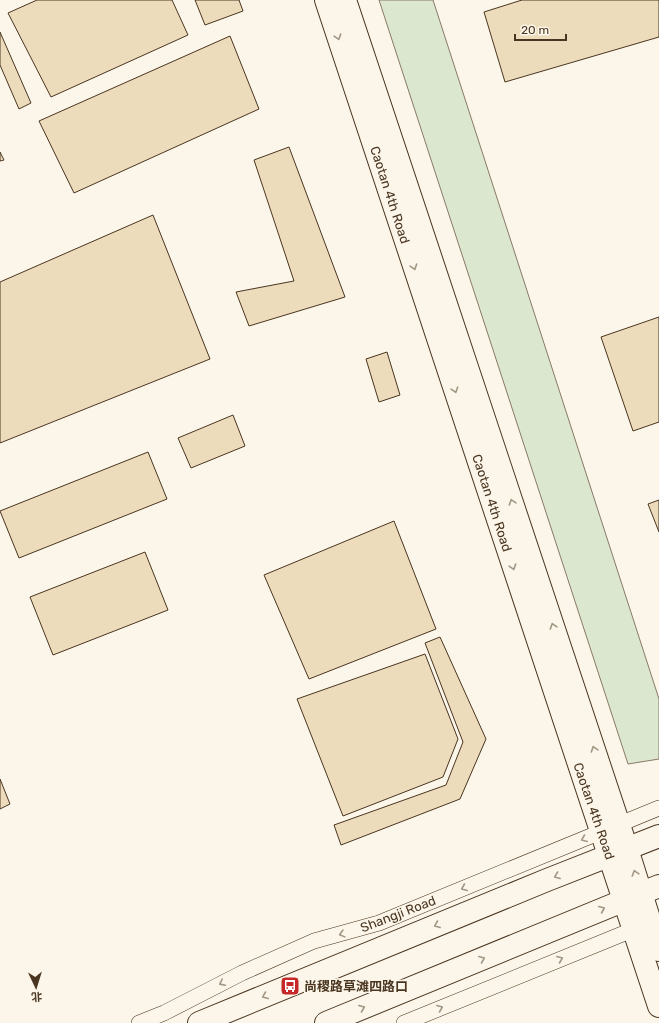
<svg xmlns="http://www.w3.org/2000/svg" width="659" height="1023" viewBox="0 0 659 1023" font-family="Rubik,'Noto Sans SC',sans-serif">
<rect width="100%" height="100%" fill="#fbf6e9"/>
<polygon fill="#dce7d0" stroke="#887966" points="379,0 433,0 659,699 659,759 628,764"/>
<g fill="#ecdcbc" stroke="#4a3520">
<polygon points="37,0 172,0 188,35 51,97 8,13"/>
<polygon points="195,0 239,0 243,11 205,25"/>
<polygon points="522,0 659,0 659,37 505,82 484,12"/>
<polygon points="0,32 31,103 19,109 0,65"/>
<polygon points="230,36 259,109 74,193 39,121"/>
<polygon points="289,147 345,297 249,326 236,292 294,281 254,160"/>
<polygon points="0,152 4,160 0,161"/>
<polygon points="153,215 210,359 0,443 0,282"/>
<polygon points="659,317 659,422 633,431 601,337"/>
<polygon points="387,352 400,395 379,402 366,359"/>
<polygon points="233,415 245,446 191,468 178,438"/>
<polygon points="148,452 167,499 19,558 0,511"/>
<polygon points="659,500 659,532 648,504"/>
<polygon points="394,521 436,629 309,679 264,575"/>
<polygon points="145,552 168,610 53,655 30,597"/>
<polygon points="440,637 486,739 460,799 341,845 334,825 446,785 463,742 425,643"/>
<polygon points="425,654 458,739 443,777 343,816 297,699"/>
<polygon points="0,779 10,804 0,809"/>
</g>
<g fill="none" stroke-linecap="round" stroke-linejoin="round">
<g stroke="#4a3520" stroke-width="16">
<g id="street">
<polyline points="139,1023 164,1013 242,973 314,941 379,923 659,808"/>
<polyline points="404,1023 642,926"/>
</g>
</g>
<g stroke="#4a3520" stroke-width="24">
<g id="secondary">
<polyline points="326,0 659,1006"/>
<polyline points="345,0 627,849 659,950"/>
</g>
</g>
<g stroke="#4a3520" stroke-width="24">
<g id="primary">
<polyline points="199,1023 547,880 659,836"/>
<polyline points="326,1023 659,886"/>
</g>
</g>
<use href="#street" stroke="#fbf6e9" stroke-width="15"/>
<use href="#secondary" stroke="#fbf6e9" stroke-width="22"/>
<use href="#primary" stroke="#fbf6e9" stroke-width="22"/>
</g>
<defs><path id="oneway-chevron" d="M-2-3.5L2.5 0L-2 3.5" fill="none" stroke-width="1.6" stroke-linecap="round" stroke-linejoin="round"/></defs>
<g stroke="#a29684">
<use href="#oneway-chevron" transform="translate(338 37) rotate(72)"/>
<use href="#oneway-chevron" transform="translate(414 267) rotate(72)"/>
<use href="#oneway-chevron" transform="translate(455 390) rotate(72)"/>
<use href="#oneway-chevron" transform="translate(512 502) rotate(-108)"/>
<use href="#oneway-chevron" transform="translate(513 567) rotate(72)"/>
<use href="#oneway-chevron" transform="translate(553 626) rotate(-108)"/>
<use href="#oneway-chevron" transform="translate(594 749) rotate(-108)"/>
<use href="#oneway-chevron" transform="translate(584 839) rotate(158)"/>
<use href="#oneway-chevron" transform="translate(635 873) rotate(-107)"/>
<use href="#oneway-chevron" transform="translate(557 876) rotate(159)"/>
<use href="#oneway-chevron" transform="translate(464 888) rotate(157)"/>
<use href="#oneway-chevron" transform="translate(602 909) rotate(-23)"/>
<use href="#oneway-chevron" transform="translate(437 925) rotate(158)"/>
<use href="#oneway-chevron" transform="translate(342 934) rotate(165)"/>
<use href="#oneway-chevron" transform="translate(482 959) rotate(-22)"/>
<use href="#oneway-chevron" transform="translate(560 959) rotate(-22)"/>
<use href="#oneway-chevron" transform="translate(222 983) rotate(153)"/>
<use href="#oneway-chevron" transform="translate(265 996) rotate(158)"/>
<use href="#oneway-chevron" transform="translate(362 1008) rotate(-22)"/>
<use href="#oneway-chevron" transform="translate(440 1008) rotate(-22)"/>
</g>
<defs>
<g id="bus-square" transform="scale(1)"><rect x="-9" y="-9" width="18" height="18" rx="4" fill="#c62828" stroke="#fbf6e9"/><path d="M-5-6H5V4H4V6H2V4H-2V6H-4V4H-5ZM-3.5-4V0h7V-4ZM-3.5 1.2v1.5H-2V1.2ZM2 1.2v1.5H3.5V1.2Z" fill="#fff"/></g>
</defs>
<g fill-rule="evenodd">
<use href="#bus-square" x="290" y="986"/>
</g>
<g text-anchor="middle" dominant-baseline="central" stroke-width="3" stroke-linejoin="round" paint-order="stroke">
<g font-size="13" fill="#4a3520" stroke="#fbf6e9">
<text transform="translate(390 195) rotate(72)">Caotan 4th Road</text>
<text transform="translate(492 503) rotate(72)">Caotan 4th Road</text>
<text transform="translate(594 811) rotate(71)">Caotan 4th Road</text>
<text transform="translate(398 914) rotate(-21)">Shangji Road</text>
</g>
<g font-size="13" font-weight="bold" fill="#4a3520" stroke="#fbf6e9" text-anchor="start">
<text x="304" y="986">尚稷路草滩四路口</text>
</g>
</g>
<g transform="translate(36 987) rotate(176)" stroke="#fbf6e9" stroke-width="3" paint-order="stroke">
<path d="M0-3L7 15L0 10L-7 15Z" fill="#4a3520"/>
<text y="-6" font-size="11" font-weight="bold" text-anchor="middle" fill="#4a3520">北</text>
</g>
<path d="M515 34v6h51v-6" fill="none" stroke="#4a3520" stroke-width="2"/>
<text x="521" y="34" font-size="12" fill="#4a3520" stroke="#fbf6e9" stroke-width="3" paint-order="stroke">20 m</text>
</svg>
